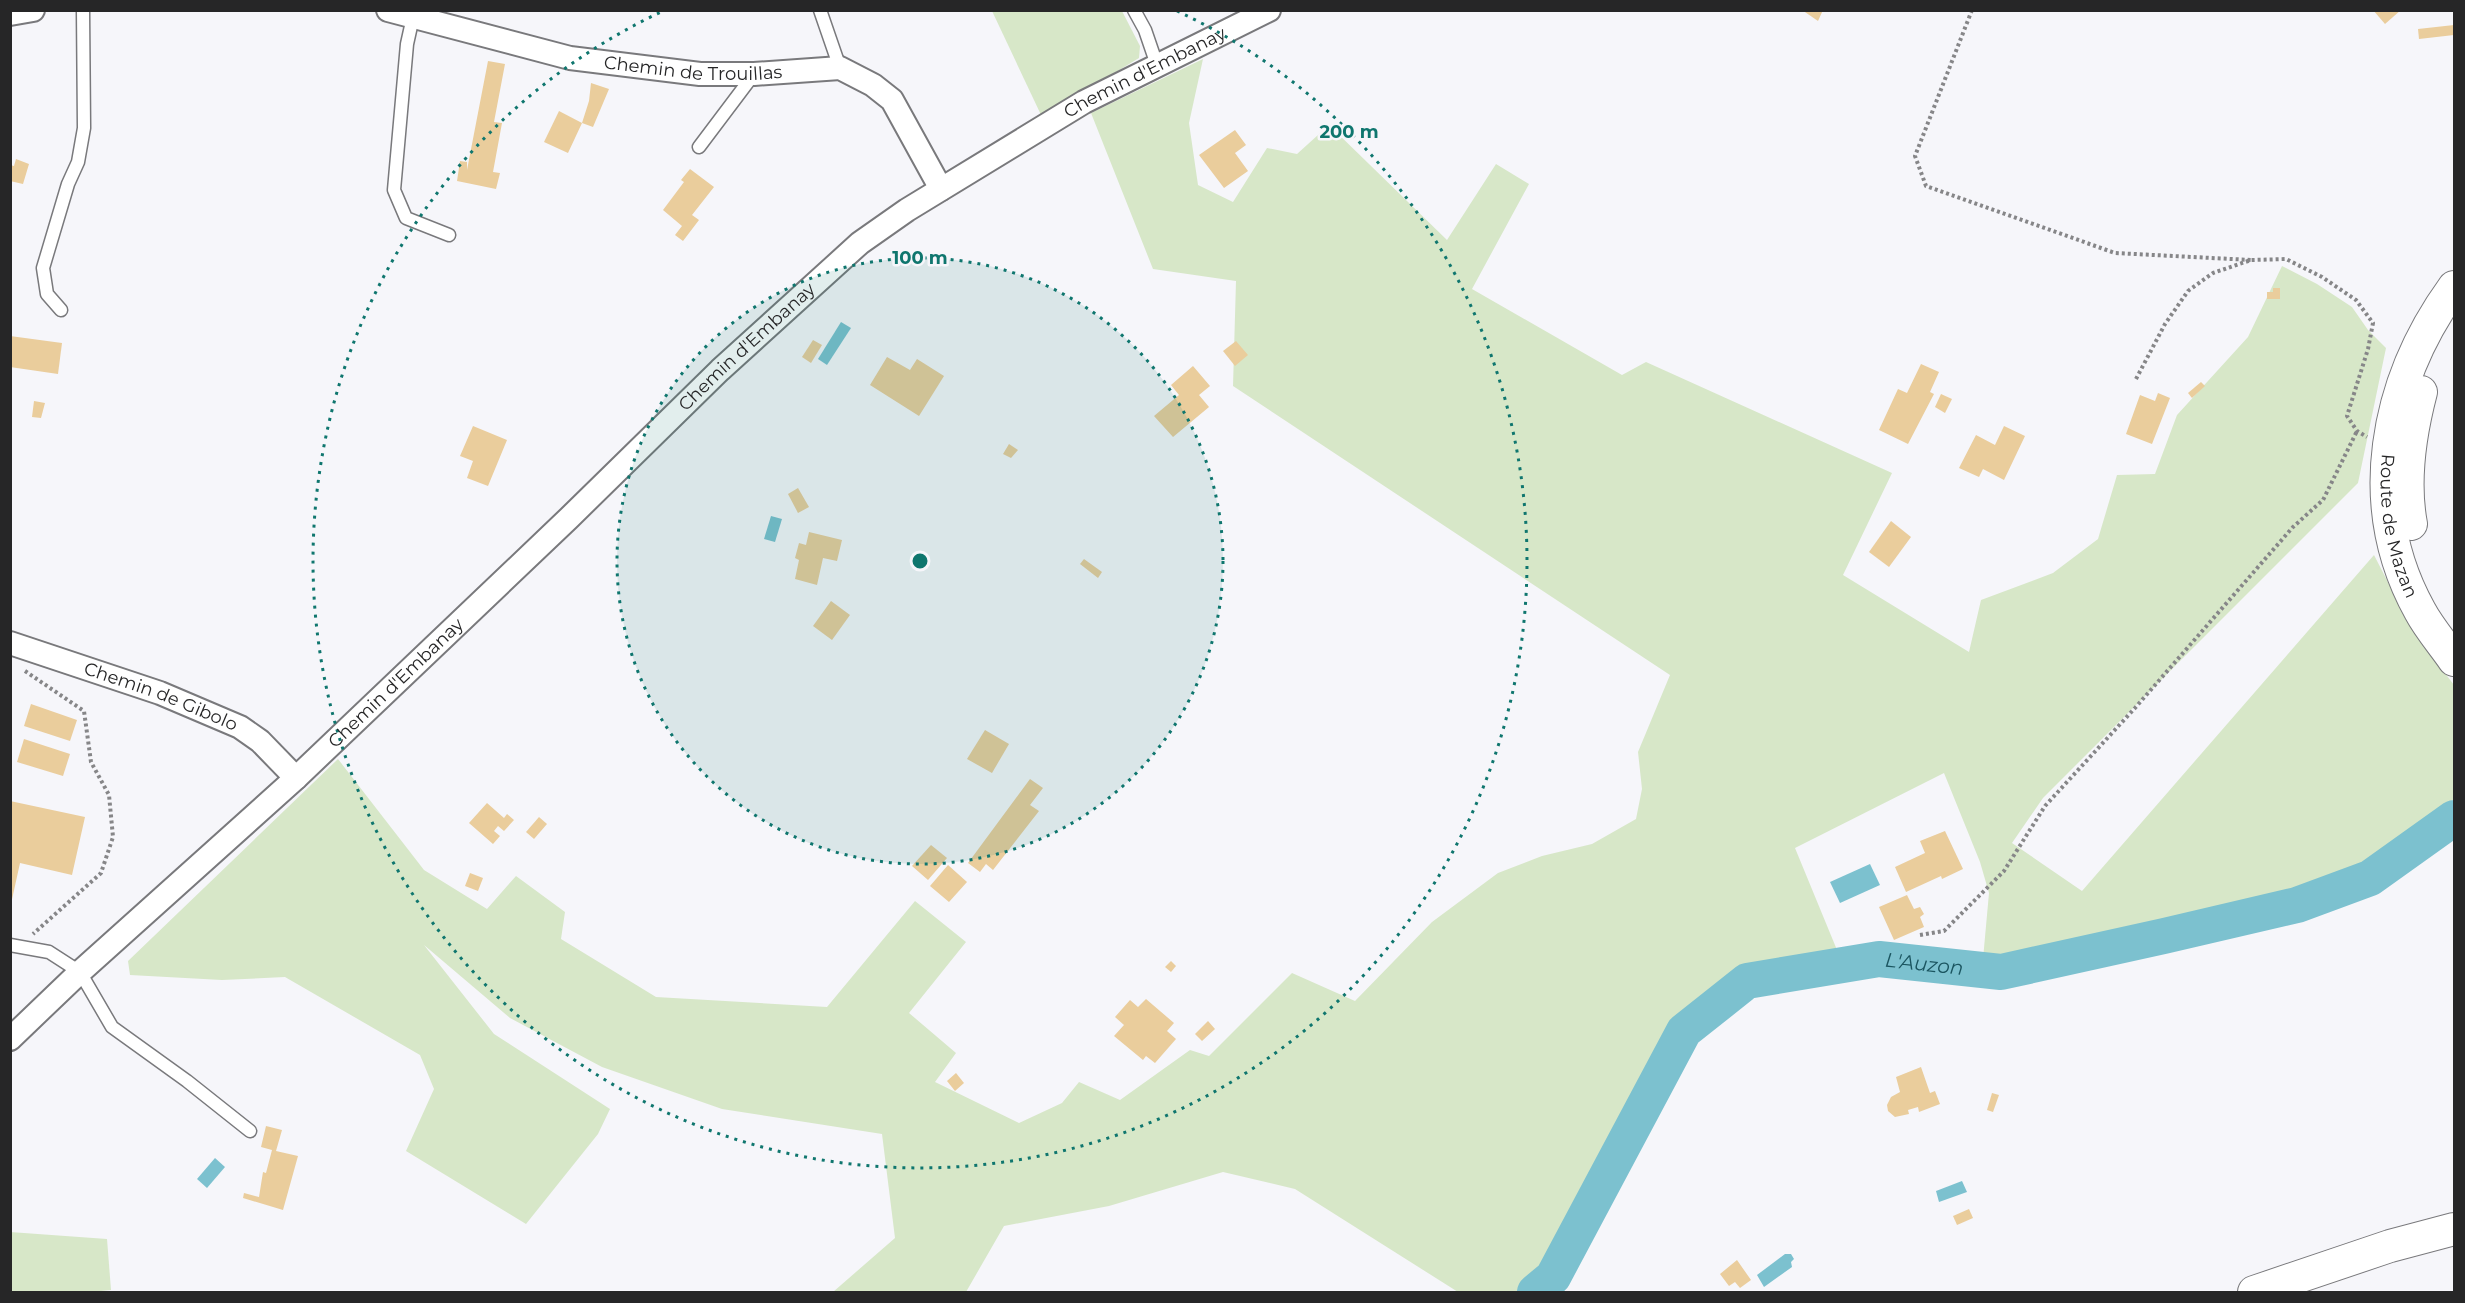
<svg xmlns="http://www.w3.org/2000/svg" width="2465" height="1303" viewBox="0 0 2465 1303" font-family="Montserrat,sans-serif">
<rect width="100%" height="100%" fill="#f6f6fa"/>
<g fill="#d7e7c8">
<polygon points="992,11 1122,11 1140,46 1139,58 1042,117"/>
<polygon points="1203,59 1189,123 1198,185 1233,202 1267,148 1297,154 1329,125 1447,240 1496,164 1529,184 1472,289 1622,375 1646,362 1892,473 1843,575 1969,652 1981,600 2053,573 2098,539 2117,475 2155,474 2177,415 2248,337 2282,266 2317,284 2352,307 2368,330 2386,348 2358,483 2043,798 2012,843 2082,891 2374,555 2413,631 2454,685 2454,799 2365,865 2249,905 1998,963 1983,959 1989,893 1980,862 1944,773 1795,848 1837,950 1739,971 1678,1025 1544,1275 1524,1292 1458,1292 1295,1189 1223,1172 1109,1206 1004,1226 966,1292 833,1292 895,1238 882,1134 722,1109 602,1067 510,1018 424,945 494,1034 610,1109 598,1134 526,1224 406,1151 434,1089 420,1055 285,977 222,980 130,975 128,961 338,759 424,870 487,909 516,876 565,912 561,939 656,997 827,1007 915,901 966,942 909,1013 956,1053 935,1082 1019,1123 1062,1103 1079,1082 1120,1100 1190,1050 1209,1056 1292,973 1355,1001 1432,922 1498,873 1542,856 1592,844 1636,819 1642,789 1638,752 1670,675 1233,386 1236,281 1153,269 1091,113"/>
<polygon points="10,1232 107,1239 111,1290 91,1292 11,1292"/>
</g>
<g fill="#7cc1cf">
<polygon points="841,322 851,328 827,365 818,359"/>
<polygon points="771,516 782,519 775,542 764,539"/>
<polygon points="1870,864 1880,885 1840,903 1830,882"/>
<polygon points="215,1158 225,1167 207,1188 197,1179"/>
<polygon points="1962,1181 1967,1192 1939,1202 1936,1191"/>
<polygon points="1785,1254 1791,1254 1794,1259 1791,1262 1792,1267 1764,1287 1757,1275"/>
</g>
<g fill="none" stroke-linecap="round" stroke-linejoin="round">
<path stroke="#7cc1cf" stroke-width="36" id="s1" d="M1535,1292l18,-15 131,-246 63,-50 132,-22 122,13 163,-36 133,-31 73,-27 84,-60"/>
</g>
<g fill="#eacd9c">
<polygon points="1802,10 1823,10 1818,21"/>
<polygon points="2373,10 2401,10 2385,24"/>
<polygon points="2454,25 2454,35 2419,39 2418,29"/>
<polygon points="488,61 505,64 494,122 502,123 493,172 500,173 496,189 457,181 460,161 467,162 467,170"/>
<polygon points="591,83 609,89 593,127 582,123 589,101"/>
<polygon points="559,111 582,123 568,153 544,142"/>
<polygon points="1235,130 1246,145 1235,153 1248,171 1224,188 1199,155"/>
<polygon points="16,159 29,164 23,184 10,181 10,165 14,166"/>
<polygon points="690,169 714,187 692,215 699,220 683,241 675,235 682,226 663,210 684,182 681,180"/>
<polygon points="2273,288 2280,288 2280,299 2267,299 2267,292 2273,292"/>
<polygon points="10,336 62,343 58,374 10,367"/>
<polygon points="813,340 822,345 811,363 802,357"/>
<polygon points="1236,341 1248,355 1235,366 1223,351"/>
<polygon points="887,357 910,370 917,359 944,376 919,416 870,385"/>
<polygon points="1921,364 1939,372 1930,392 1934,394 1908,444 1879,430 1898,389 1907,393"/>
<polygon points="1193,366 1210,386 1199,395 1209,407 1173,437 1154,416 1179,395 1171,385"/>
<polygon points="2201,382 2205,386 2192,398 2188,393"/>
<polygon points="2158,393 2170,398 2152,444 2126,434 2140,395 2155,401"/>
<polygon points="1941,394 1952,399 1945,413 1935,407"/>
<polygon points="34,401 45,403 41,418 32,417"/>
<polygon points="473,426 507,440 488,486 467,478 473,461 460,456"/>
<polygon points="2004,426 2025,436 2004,480 1983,469 1979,477 1959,468 1976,435 1995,445"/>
<polygon points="1009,444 1018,450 1011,458 1003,454"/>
<polygon points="798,488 809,507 798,513 788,494"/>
<polygon points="1891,521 1911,537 1889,567 1869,552"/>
<polygon points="809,532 842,540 837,561 823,558 817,585 795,579 799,560 795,558 799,543 806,545"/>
<polygon points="1084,559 1102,572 1098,578 1080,564"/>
<polygon points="831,601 850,615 832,640 813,626"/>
<polygon points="31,704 77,720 70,741 24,726"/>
<polygon points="985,730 1009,744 992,773 967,759"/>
<polygon points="24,739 70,754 63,776 17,762"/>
<polygon points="1030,779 1043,788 1030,805 1039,811 993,870 986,864 980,872 968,863"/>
<polygon points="10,801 85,817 72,875 20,863 11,904"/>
<polygon points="487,803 504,818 507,814 514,820 504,831 498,826 494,831 500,836 493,844 469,823"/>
<polygon points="539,817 547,824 534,839 526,832"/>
<polygon points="1945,831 1963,869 1942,879 1941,876 1906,892 1895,867 1925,853 1920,841"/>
<polygon points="931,845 947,858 928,880 912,866"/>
<polygon points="948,865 967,882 949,902 930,886"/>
<polygon points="470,873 483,878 478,891 465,886"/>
<polygon points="1907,895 1914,909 1920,907 1924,914 1920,917 1924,927 1894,940 1879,907"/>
<polygon points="1171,961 1176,966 1171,972 1165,967"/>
<polygon points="1146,999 1174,1023 1167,1031 1176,1039 1155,1063 1146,1056 1143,1060 1114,1036 1124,1025 1115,1017 1130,1000 1138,1007"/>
<polygon points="1208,1021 1215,1029 1202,1041 1195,1034"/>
<polygon points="1921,1067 1930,1093 1935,1091 1940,1104 1919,1112 1918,1107 1908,1110 1909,1114 1895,1117 1888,1111 1887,1105 1891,1097 1900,1092 1896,1077"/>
<polygon points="956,1073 964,1083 955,1091 947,1081"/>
<polygon points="1992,1093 1999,1095 1993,1112 1987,1110"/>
<polygon points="266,1126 282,1130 276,1151 298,1156 283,1210 243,1198 244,1193 259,1197 263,1172 266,1173 272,1150 261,1147"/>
<polygon points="1969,1209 1973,1218 1957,1225 1953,1216"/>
<polygon points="1737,1260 1751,1280 1740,1288 1735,1282 1729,1286 1720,1274"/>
</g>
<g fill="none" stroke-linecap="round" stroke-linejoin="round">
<g stroke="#79797c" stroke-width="15">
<g id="lane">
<polyline points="820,10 840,68"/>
<polyline points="1134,10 1145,30 1157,65"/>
<polyline points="413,17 407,44 394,190 406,218 449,235"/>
<polyline points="699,147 754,74"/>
<polyline points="61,310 47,294 43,268 68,184 78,162 84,128 83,10"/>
<polyline points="10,945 49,952 80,972 112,1027 187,1081 250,1131"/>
</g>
</g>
<g stroke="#79797c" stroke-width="26">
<g id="street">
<path id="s2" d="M388,10l182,48 130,16h54l86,-6 33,17 19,15 49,89"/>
<polyline points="10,14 33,10"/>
<path id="s3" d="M10,643l150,50 80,34 20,14 36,37"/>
<path id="s4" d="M10,1039l70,-67 216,-194 273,-260 151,-148 140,-127 47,-33 177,-108 185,-92"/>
</g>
</g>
<g stroke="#79797c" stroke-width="34">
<g id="secondary">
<path id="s5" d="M2454,287c-69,95 -93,218 -34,324 9,17 23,33 34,49"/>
<path d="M2411,524c-8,-43 -1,-90 10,-132"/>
<polyline points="2254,1292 2390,1246 2454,1229"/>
</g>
</g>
<g stroke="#868688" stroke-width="4" stroke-dasharray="3 3" stroke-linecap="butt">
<polyline points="1972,10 1915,156 1926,186 2115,253 2251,260"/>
<polyline points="2136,379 2165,324 2188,291 2213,273 2251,260 2286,259 2322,277 2356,300 2373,323 2368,349 2347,416 2357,431 2367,437"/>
<polyline points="25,671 84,711 91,762 109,795 113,837 101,873 33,934"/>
<polyline points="1920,935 1944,931 2004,871 2045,806 2135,708 2293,527 2323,500 2357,431"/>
</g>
<use href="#lane" stroke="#fff" stroke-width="12"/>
<use href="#street" stroke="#fff" stroke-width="22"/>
<use href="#secondary" stroke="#fff" stroke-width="32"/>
</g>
<circle cx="920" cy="561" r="303" fill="#0f766e" fill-opacity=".12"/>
<g fill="none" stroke="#0f766e" stroke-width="3" stroke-dasharray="3 6">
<circle cx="920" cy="561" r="303"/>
<path d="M1177 11A607 607 0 1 1 663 11"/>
</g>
<g text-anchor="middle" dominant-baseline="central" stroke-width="5" stroke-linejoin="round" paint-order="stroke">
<g font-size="18" fill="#262627" stroke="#f6f6fa">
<text stroke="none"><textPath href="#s2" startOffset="312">Chemin de Trouillas</textPath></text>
<text stroke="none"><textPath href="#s4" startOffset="1497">Chemin d'Embanay</textPath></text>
<text stroke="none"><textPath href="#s4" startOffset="1011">Chemin d'Embanay</textPath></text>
<text stroke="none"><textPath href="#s5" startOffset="255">Route de Mazan</textPath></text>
<text stroke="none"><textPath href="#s4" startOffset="525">Chemin d'Embanay</textPath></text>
<text stroke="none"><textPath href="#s3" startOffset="160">Chemin de Gibolo</textPath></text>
</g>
<g font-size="20" font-style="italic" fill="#1b5560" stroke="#f6f6fa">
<text stroke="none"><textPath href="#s1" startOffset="562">L'Auzon</textPath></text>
</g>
</g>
<circle cx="920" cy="561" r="9" fill="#0f766e" stroke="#f6f6fa" stroke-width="3"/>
<g font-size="18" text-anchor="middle" font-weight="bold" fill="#0f766e" stroke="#f6f6fa" stroke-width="5" stroke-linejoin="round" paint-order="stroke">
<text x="1349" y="138">200 m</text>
<text x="920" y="264">100 m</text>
</g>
<rect width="2465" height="1303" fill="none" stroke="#262627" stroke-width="24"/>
</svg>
